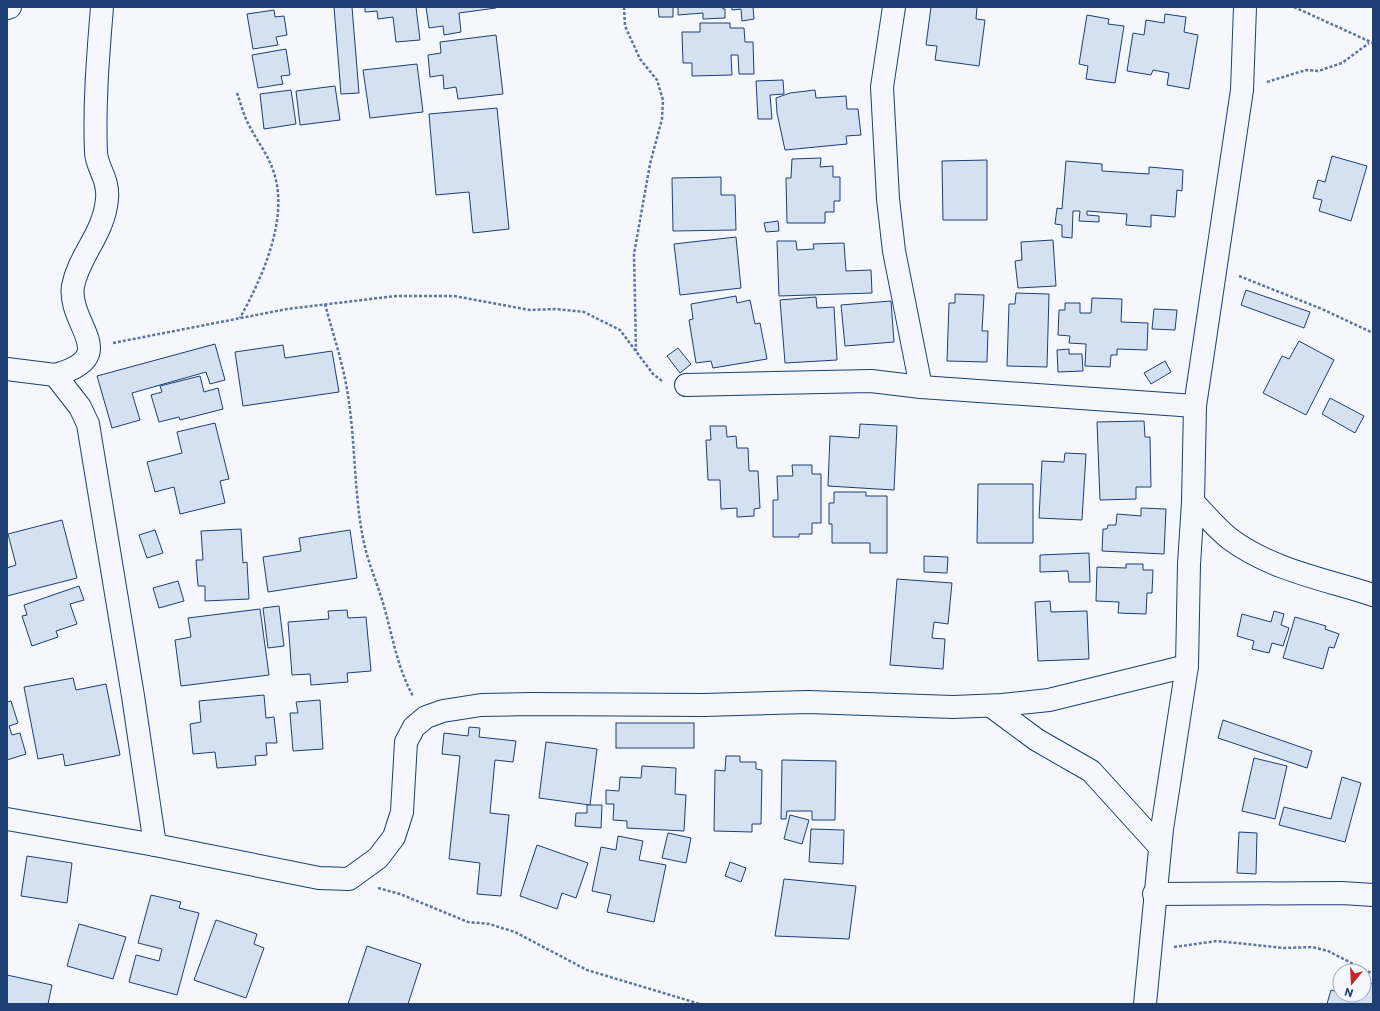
<svg xmlns="http://www.w3.org/2000/svg" width="1380" height="1011" viewBox="0 0 1380 1011" font-family="Commissioner,sans-serif">
<rect width="100%" height="100%" fill="#f4f7fb"/>
<g fill="#d5e0f0" stroke="#1d3f73">
<polygon points="334,7 352,7 359,93 341,94"/>
<polygon points="365,7 416,7 420,40 396,42 393,17 378,19 377,11 365,12"/>
<polygon points="426,7 496,7 496,8 459,13 461,32 444,35 443,26 429,28"/>
<polygon points="658,7 673,7 673,17 659,17"/>
<polygon points="678,7 723,7 723,9 725,9 725,18 703,19 703,13 678,15"/>
<polygon points="732,7 753,7 754,19 742,21 741,9 732,10"/>
<polygon points="931,7 977,7 976,19 985,20 979,66 935,60 937,46 926,45"/>
<polygon points="274,10 275,17 284,16 287,35 276,37 278,45 253,49 247,14"/>
<polygon points="1165,14 1186,17 1184,32 1198,35 1189,89 1167,85 1169,73 1153,70 1151,75 1127,71 1133,33 1144,35 1146,20 1164,23"/>
<polygon points="1087,15 1109,19 1108,24 1124,26 1115,83 1086,79 1088,66 1079,64"/>
<polygon points="700,23 730,23 730,28 744,28 745,42 753,42 754,74 739,74 738,55 731,55 732,75 692,76 692,63 683,63 682,32 700,32"/>
<polygon points="496,35 503,94 458,99 456,87 444,89 443,75 430,77 428,55 441,53 440,42"/>
<polygon points="286,49 290,75 281,76 283,84 258,88 252,55"/>
<polygon points="417,64 423,112 370,118 363,70"/>
<polygon points="783,80 784,94 770,95 772,119 758,119 756,81"/>
<polygon points="335,86 340,120 300,125 296,91"/>
<polygon points="291,90 296,124 264,129 260,94"/>
<polygon points="815,90 816,98 846,96 847,109 858,109 861,135 846,136 847,144 785,150 777,113 776,98 790,93"/>
<polygon points="497,108 509,229 473,233 469,192 436,195 429,114"/>
<polygon points="1332,156 1367,166 1351,221 1319,211 1322,200 1313,198 1318,180 1325,182"/>
<polygon points="821,158 820,167 833,166 833,177 840,177 840,201 834,201 834,212 825,212 825,223 787,223 786,178 791,178 792,159"/>
<polygon points="987,160 987,220 943,220 942,161"/>
<polygon points="1066,161 1102,164 1102,171 1149,174 1149,167 1183,170 1182,191 1177,190 1175,217 1151,215 1151,227 1126,225 1127,214 1087,211 1087,215 1099,216 1099,222 1079,221 1080,211 1073,211 1072,238 1062,237 1062,225 1055,224 1057,208 1062,209"/>
<polygon points="721,177 721,195 735,195 736,230 673,231 672,178"/>
<polygon points="778,221 779,231 766,232 764,223"/>
<polygon points="736,237 741,288 680,295 674,244"/>
<polygon points="1053,240 1056,286 1018,288 1015,261 1022,260 1021,242"/>
<polygon points="777,241 796,241 797,250 814,249 813,244 844,243 846,271 871,270 872,293 779,296"/>
<polygon points="1246,290 1310,312 1304,328 1241,305"/>
<polygon points="1016,293 1049,294 1047,367 1007,366 1009,304 1015,304"/>
<polygon points="955,294 984,295 982,331 988,331 987,362 947,361 949,303 955,303"/>
<polygon points="736,296 737,303 750,300 755,324 760,323 767,359 713,368 711,361 696,363 689,320 693,319 691,304"/>
<polygon points="816,297 817,308 834,307 837,360 785,363 780,300"/>
<polygon points="1092,298 1122,299 1121,322 1148,323 1147,350 1117,349 1117,355 1111,355 1110,367 1085,366 1086,344 1069,343 1070,336 1058,335 1059,310 1065,310 1065,303 1080,303 1080,313 1091,313"/>
<polygon points="891,301 894,342 845,346 841,305"/>
<polygon points="1154,309 1177,310 1175,330 1152,329"/>
<polygon points="1299,341 1334,360 1306,415 1263,393 1282,356 1289,359"/>
<polygon points="215,344 225,380 210,384 206,372 132,393 140,420 112,428 97,376"/>
<polygon points="283,345 285,358 332,351 339,392 243,406 235,352"/>
<polygon points="678,348 691,364 680,373 667,356"/>
<polygon points="1069,349 1069,354 1082,354 1083,371 1058,372 1057,350"/>
<polygon points="1165,361 1171,372 1151,384 1144,373"/>
<polygon points="200,376 204,392 218,388 223,409 180,420 179,417 159,422 151,395 162,392 160,386"/>
<polygon points="1330,398 1364,416 1355,433 1322,414"/>
<polygon points="1144,421 1145,437 1150,437 1151,487 1136,487 1136,499 1100,500 1097,422"/>
<polygon points="215,423 229,479 220,481 225,503 180,514 174,487 155,492 147,462 182,453 177,432"/>
<polygon points="860,424 897,426 894,490 828,486 830,436 859,438"/>
<polygon points="710,426 726,426 727,437 736,436 737,448 748,448 749,471 758,471 760,508 754,509 754,516 737,517 737,508 721,509 720,480 708,480 706,440 711,440"/>
<polygon points="1065,453 1086,454 1082,520 1039,518 1042,461 1064,462"/>
<polygon points="792,465 812,465 812,474 821,474 821,523 812,523 812,534 799,534 799,537 773,537 773,500 778,500 777,476 793,476"/>
<polygon points="978,484 1033,484 1033,543 977,543"/>
<polygon points="834,492 866,492 866,496 887,496 887,553 870,553 870,543 832,543 832,524 829,524 829,503 834,503"/>
<polygon points="1141,508 1166,509 1164,554 1102,551 1103,529 1107,529 1108,525 1116,525 1117,514 1141,516"/>
<polygon points="62,520 77,578 7,596 7,568 16,565 8,534"/>
<polygon points="241,529 243,563 247,562 249,599 205,601 205,586 198,586 196,560 203,560 201,531"/>
<polygon points="155,530 163,553 147,558 139,535"/>
<polygon points="350,530 357,578 268,592 263,557 301,551 299,538"/>
<polygon points="1089,553 1090,582 1069,582 1068,571 1040,572 1040,555"/>
<polygon points="924,556 948,557 947,573 924,572"/>
<polygon points="1126,564 1143,564 1143,570 1153,570 1152,593 1147,593 1146,614 1118,613 1119,602 1096,601 1097,567 1126,568"/>
<polygon points="897,579 952,583 948,624 934,622 932,638 945,639 943,669 890,665"/>
<polygon points="178,581 184,601 159,608 153,588"/>
<polygon points="79,586 84,600 70,604 77,624 56,631 58,637 32,646 22,616 27,615 24,605"/>
<polygon points="1050,601 1051,612 1087,611 1089,659 1038,661 1035,602"/>
<polygon points="279,606 284,646 268,648 263,608"/>
<polygon points="260,609 269,675 181,686 175,640 191,637 188,618"/>
<polygon points="347,610 348,618 366,617 371,671 347,673 348,682 311,685 310,674 292,675 288,622 329,619 328,611"/>
<polygon points="1274,611 1284,614 1281,625 1289,628 1283,646 1272,643 1269,653 1252,649 1254,641 1237,636 1242,614 1271,622"/>
<polygon points="1295,617 1326,626 1325,629 1339,634 1334,648 1329,647 1323,669 1283,658"/>
<polygon points="73,678 76,690 106,684 120,755 65,766 63,754 38,759 24,687"/>
<polygon points="264,695 266,718 274,717 277,743 266,743 267,755 255,756 256,765 217,768 215,752 193,754 190,724 201,722 199,701"/>
<polygon points="320,700 323,749 293,751 290,713 298,713 296,702"/>
<polygon points="11,701 18,723 9,726 12,735 20,733 26,754 7,760 7,702"/>
<polygon points="1223,720 1312,751 1307,768 1218,738"/>
<rect x="616" y="723" width="78" height="25"/>
<polygon points="469,727 480,728 479,737 516,741 513,762 495,760 490,813 509,815 501,896 477,894 480,863 449,859 460,756 442,754 444,733 468,736"/>
<polygon points="546,742 597,749 590,805 539,798"/>
<polygon points="726,756 740,756 740,762 756,762 756,769 762,770 761,824 752,824 752,832 714,831 715,770 725,771"/>
<polygon points="1254,758 1287,766 1275,819 1242,811"/>
<polygon points="782,760 836,761 835,820 812,820 812,811 787,811 786,819 781,819"/>
<polygon points="642,766 676,768 675,794 686,795 684,831 627,828 627,821 613,820 614,804 606,804 606,790 619,791 620,777 641,778"/>
<polygon points="1342,777 1361,783 1345,842 1279,825 1284,807 1331,819"/>
<polygon points="587,805 602,805 601,828 575,826 576,813 587,813"/>
<polygon points="790,815 809,820 802,844 784,839"/>
<polygon points="811,829 844,830 843,864 809,862"/>
<polygon points="1239,832 1257,833 1256,874 1237,873"/>
<polygon points="668,833 691,838 686,863 662,858"/>
<polygon points="618,836 643,841 639,860 666,865 654,922 607,912 611,895 592,891 601,847 616,850"/>
<polygon points="537,845 588,863 576,898 562,893 557,909 520,896"/>
<polygon points="27,856 72,863 67,903 21,896"/>
<polygon points="730,862 746,868 741,882 725,876"/>
<polygon points="784,879 856,886 849,939 775,936"/>
<polygon points="151,895 181,902 179,908 199,913 177,995 129,982 136,955 159,961 162,949 138,943"/>
<polygon points="216,920 257,934 254,944 264,948 246,998 194,980"/>
<polygon points="79,924 126,937 113,979 67,966"/>
<polygon points="367,946 421,964 408,1004 348,1004"/>
<polygon points="7,975 52,985 48,1004 7,1004"/>
<polygon points="1364,982 1373,984 1373,1004 1327,1004 1331,990 1338,992 1340,985 1340,995 1364,995"/>
</g>
<g fill="none" stroke-linecap="round" stroke-linejoin="round">
<g stroke="#1d3f73" stroke-width="24">
<g id="street">
<polyline points="894,7 882,87 888,199 894,251 921,387"/>
<polyline points="7,8 10,7"/>
<polyline points="7,369 55,375 80,407 88,424 133,696 155,845"/>
<path d="M55,375c68,-19 12,-50 18,-89 6,-31 31,-52 34,-87 2,-20 -10,-31 -11,-46 -2,-49 2,-97 6,-146"/>
<polyline points="686,385 871,381 921,387 1195,406"/>
<path d="M1193,502c12,12 24,27 37,37 42,31 94,40 143,56"/>
<polyline points="991,706 1037,740 1091,771 1160,847"/>
<polyline points="7,819 155,845 319,878 349,879 378,858 394,837 402,812 406,742 414,727 426,717 443,711 481,705 531,704 704,705 808,702 953,707 1002,705 1049,700 1187,666"/>
<polyline points="1154,894 1342,893 1373,895"/>
<polyline points="1145,1004 1162,829 1187,666 1189,564 1193,502 1195,406 1242,90 1245,7"/>
</g>
</g>
<g stroke="#5e769c" stroke-width="2.5" stroke-dasharray="3 2" stroke-linecap="butt">
<polyline points="624,7 625,26 640,59 657,80 663,100 662,119 650,164 634,254 636,351"/>
<polyline points="1294,7 1373,43"/>
<polyline points="1267,82 1306,70 1318,71 1342,63 1369,43"/>
<path d="M237,93c4,11 7,24 13,34 8,16 19,29 24,46 15,46 -12,105 -34,145"/>
<polyline points="1239,276 1322,309 1373,333"/>
<path d="M325,304c7,27 16,53 21,80 10,52 7,107 18,159 5,23 15,44 21,67 8,29 13,59 28,86"/>
<polyline points="113,343 287,309 396,296 454,296 530,310 556,309 584,312 620,330 653,374 662,381"/>
<polyline points="378,888 400,894 468,922 489,924 515,932 587,970 700,1004"/>
<polyline points="1174,947 1217,941 1284,948 1312,947 1328,951 1373,974"/>
</g>
<use href="#street" stroke="#f4f7fb" stroke-width="22"/>
</g>
<rect width="1380" height="1011" fill="none" stroke="#1d3f73" stroke-width="16"/>
<g transform="translate(1352 983) rotate(198)"><circle r="19" fill="#f4f7fb" stroke="#9eadc5"/>
<path d="M0-3L7 15L0 10L-7 15Z" fill="#c62828"/>
<text y="-6" font-size="11" font-weight="bold" text-anchor="middle" fill="#1d3f73">N</text>
</g>
</svg>
